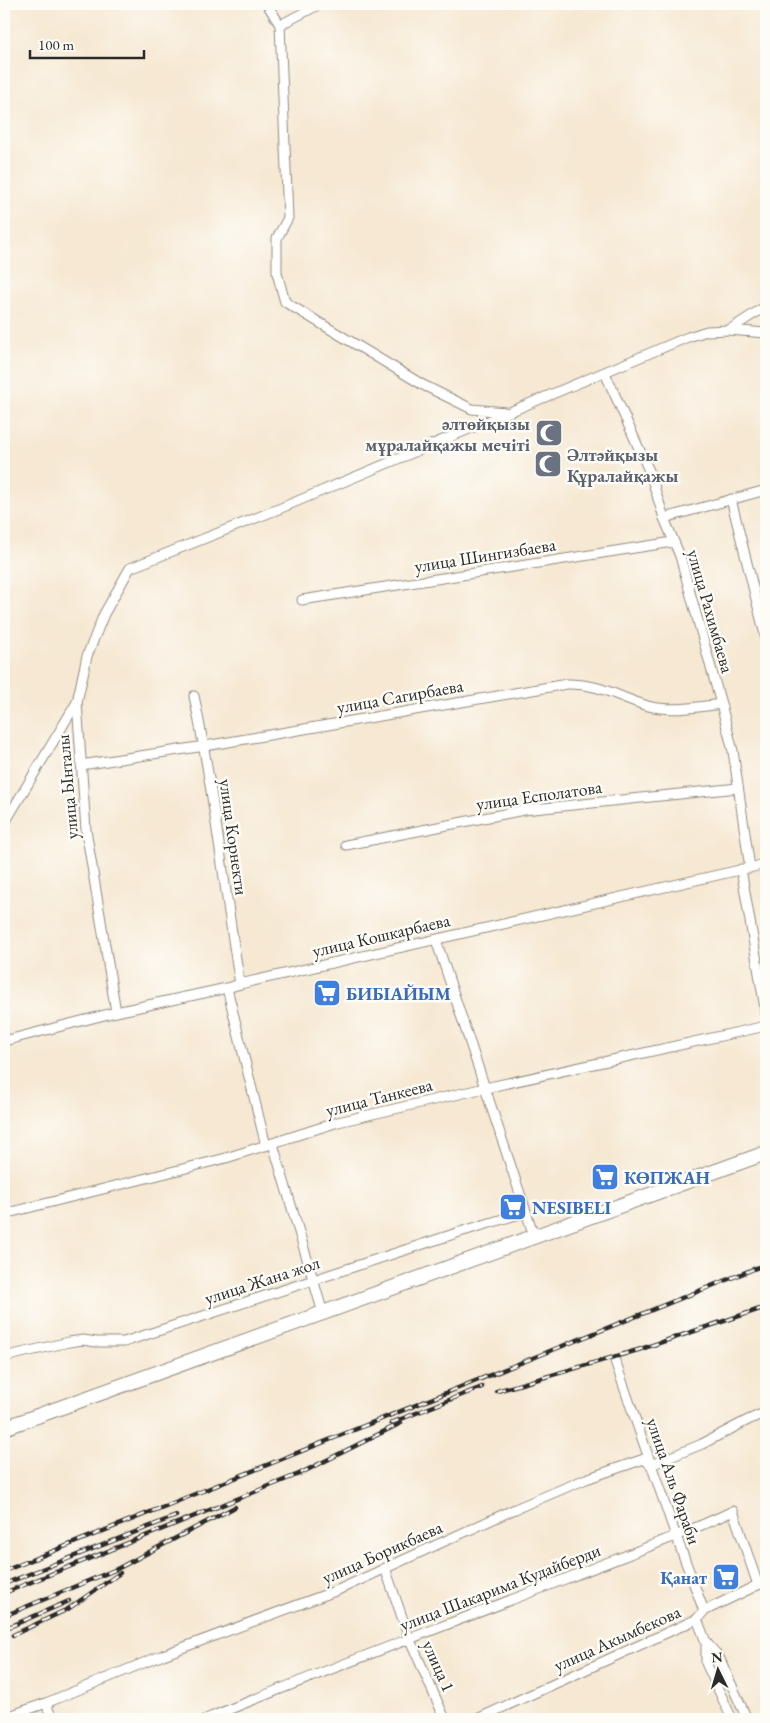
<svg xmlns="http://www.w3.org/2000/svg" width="770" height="1723" viewBox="0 0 770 1723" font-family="'EB Garamond',serif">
<rect width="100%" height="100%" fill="#fdfcf7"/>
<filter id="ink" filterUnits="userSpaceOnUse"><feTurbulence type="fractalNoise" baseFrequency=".02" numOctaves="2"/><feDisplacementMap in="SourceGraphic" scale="10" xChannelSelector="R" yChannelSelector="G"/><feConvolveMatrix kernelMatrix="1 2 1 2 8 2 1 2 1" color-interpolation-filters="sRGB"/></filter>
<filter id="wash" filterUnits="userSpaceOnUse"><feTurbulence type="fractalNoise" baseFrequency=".0096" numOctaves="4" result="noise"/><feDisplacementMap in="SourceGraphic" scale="20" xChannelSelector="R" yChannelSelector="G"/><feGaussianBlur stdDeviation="1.12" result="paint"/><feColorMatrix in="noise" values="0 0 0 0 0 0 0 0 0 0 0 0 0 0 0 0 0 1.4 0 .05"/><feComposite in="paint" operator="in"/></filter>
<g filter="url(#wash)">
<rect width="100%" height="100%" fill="#f6e8d2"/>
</g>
<g filter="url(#ink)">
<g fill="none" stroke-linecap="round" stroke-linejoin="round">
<g stroke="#908a7e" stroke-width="11">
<g id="street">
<polyline points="267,4 280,25 288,218 277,238 277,273 285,302 423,385 472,409 505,412"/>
<polyline points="280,25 320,4"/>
<polyline points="729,330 766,333"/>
<polyline points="605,373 650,473 664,518 680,556 721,704 733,751 750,868"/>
<polyline points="731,499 766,639"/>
<polyline points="664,518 766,490"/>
<polyline points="302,600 673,542"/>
<path d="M194,696c20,95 30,192 46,288"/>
<path d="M81,765l124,-19 362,-62c33,-1 52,14 81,22 24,6 50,1 73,-2"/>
<polyline points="4,824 77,702"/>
<polyline points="346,845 524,810 738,788"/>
<polyline points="741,869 766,1014"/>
<polyline points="436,940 534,1236"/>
<polyline points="227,988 266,1146"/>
<polyline points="116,1012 86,830 77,702 87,656 104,614 130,568 281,508 688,337 707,331 729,330 766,306"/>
<polyline points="4,1041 116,1012 227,988 240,984 766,864"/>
<polyline points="273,1144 323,1313"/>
<polyline points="4,1214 226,1158 338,1122 485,1088 766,1026"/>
<polyline points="4,1357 69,1342 83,1340 96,1342 124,1342 460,1232 526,1212"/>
<polyline points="615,1361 676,1536 704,1611"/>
<polyline points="385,1568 410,1640 445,1719"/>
<polyline points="697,1619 706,1642 719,1657 747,1719"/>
<polyline points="706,1642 706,1663 732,1719"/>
<polyline points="46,1703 52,1719"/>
<polyline points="4,1718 46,1703 163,1655 338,1590 515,1509 586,1479 644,1459 651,1465 702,1444 748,1420 766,1412"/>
<path d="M206,1719c118,-49 239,-93 359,-140 56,-22 113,-42 168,-68l25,74"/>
<polyline points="477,1719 697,1619 704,1611 766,1581"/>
</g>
</g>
<g stroke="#908a7e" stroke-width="16">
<polyline id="primary" points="4,1428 766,1153"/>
</g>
<use href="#street" stroke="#fff" stroke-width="9"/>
<use href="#primary" stroke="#fff" stroke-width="14"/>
<g stroke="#2b2b2b" stroke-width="4.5">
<g id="rail">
<polyline points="497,1391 638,1350 766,1307"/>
<polyline points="391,1423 482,1387"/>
<polyline points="4,1571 766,1264"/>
<polyline points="4,1584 176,1516"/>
<polyline points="4,1593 299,1474 401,1423"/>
<polyline points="4,1616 117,1569 235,1507"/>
<polyline points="9,1627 69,1601"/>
<polyline points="13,1635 68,1609 120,1573"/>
</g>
</g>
<use href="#rail" stroke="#fdfcf7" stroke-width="2.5" stroke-dasharray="8" stroke-linecap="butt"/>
</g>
</g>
<defs>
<g id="mosque-square" transform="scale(1.4375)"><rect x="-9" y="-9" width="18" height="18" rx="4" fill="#6b7280" stroke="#fdfcf7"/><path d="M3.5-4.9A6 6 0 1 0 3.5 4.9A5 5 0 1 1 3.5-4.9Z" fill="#fff"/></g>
<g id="supermarket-square" transform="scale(1.4375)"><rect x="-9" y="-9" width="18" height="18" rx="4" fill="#3f7fe0" stroke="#fdfcf7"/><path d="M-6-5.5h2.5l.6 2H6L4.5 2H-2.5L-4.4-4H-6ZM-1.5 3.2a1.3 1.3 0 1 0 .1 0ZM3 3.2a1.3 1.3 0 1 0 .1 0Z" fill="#fff"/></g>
</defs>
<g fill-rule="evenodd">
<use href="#mosque-square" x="549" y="433"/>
<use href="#mosque-square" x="548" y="464"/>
<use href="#supermarket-square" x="327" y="993"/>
<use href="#supermarket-square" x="605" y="1177"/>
<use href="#supermarket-square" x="513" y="1207"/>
<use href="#supermarket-square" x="726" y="1577"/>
</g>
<g text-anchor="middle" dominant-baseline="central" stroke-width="5" stroke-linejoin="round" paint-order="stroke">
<g font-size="18" font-weight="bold" fill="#5b616d" stroke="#fdfcf7" text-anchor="end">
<text x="530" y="423">әлтөйқызы<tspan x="530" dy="21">мұралайқажы мечіті</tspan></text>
<text x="567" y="454" text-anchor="start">Әлтәйқызы<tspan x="567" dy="21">Құралайқажы</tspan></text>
</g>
<g font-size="18" fill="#2b2b2b" stroke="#fdfcf7">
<text transform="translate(485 555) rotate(-9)">улица Шингизбаева</text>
<text transform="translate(711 611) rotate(74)">улица Рахимбаева</text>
<text transform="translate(400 696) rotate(-10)">улица Сагирбаева</text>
<text transform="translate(67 787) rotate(-95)">улица Ынталы</text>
<text transform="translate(539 795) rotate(-8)">улица Есполатова</text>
<text transform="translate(234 837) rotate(82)">улица Корнекти</text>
<text transform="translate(381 935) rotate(-13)">улица Кошкарбаева</text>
<text transform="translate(379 1097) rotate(-14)">улица Танкеева</text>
<text transform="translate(262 1280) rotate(-18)">улица Жана жол</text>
<text transform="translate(674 1481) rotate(71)">улица Аль Фараби</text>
<text transform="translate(382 1552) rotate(-24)">улица Борикбаева</text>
<text transform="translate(500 1587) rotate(-21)">улица Шакарима Кудайберди</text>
<text transform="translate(617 1638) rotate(-24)">улица Акымбекова</text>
<text transform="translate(439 1666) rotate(66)">улица 1</text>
</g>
<g font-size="18" font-weight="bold" fill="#366cbe" stroke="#fdfcf7" text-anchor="start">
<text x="346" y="993">БИБІАЙЫМ</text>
<text x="624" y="1177">КӨПЖАН</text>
<text x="532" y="1207">NESIBELI</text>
<text x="707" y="1577" text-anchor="end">Қанат</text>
</g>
</g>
<rect width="770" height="1723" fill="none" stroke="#fdfcf7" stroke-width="20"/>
<g transform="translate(718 1670) rotate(355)" stroke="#fdfcf7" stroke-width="4" paint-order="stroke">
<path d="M0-4L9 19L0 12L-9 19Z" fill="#2b2b2b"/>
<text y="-8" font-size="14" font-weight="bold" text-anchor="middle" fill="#2b2b2b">N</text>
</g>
<path d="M30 50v8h114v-8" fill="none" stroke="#2b2b2b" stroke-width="2.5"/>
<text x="38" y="50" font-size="15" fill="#2b2b2b" stroke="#fdfcf7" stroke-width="4" paint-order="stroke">100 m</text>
</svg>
